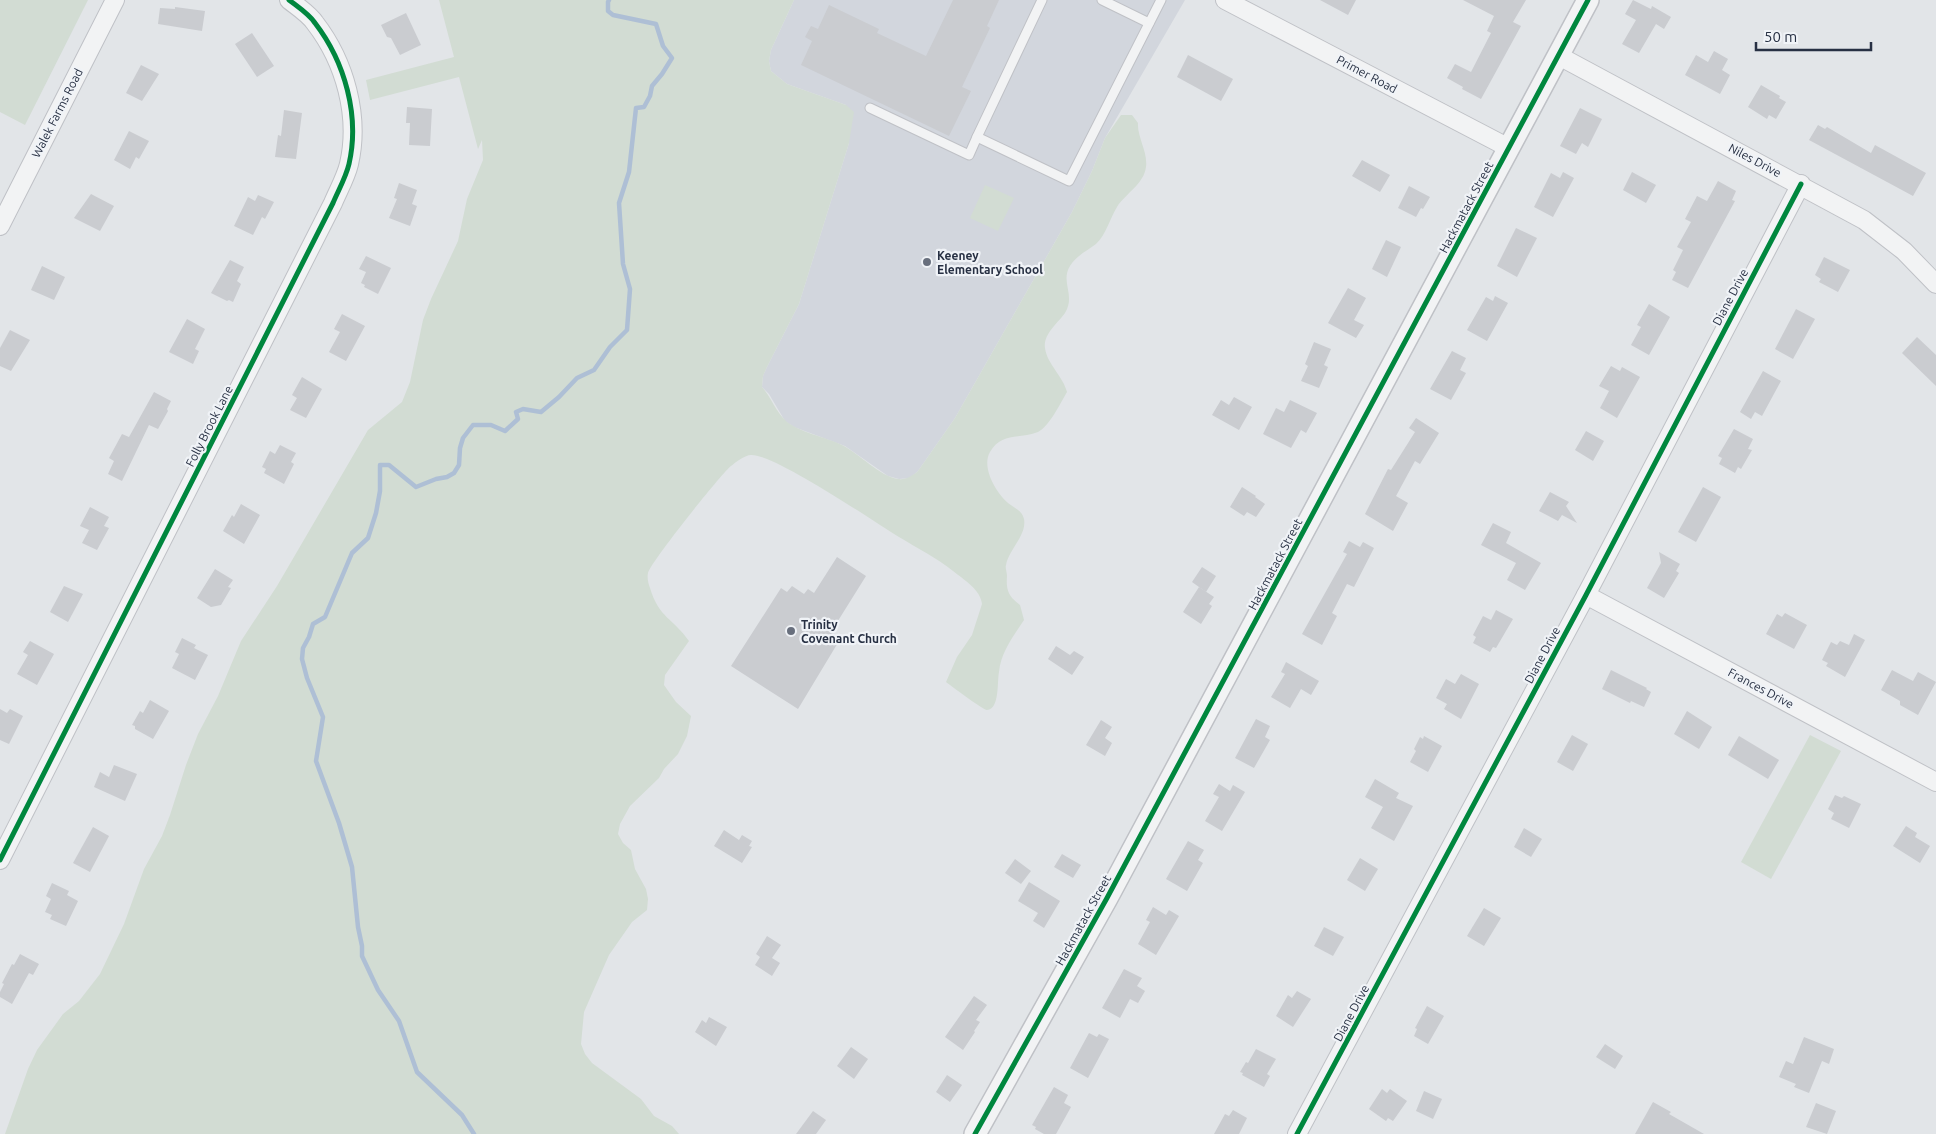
<svg xmlns="http://www.w3.org/2000/svg" width="1936" height="1134" viewBox="0 0 1936 1134" font-family="Ubuntu,sans-serif">
<rect width="100%" height="100%" fill="#e2e5e8"/>
<polygon fill="#d2d6dd" points="794,0 1185,0 1105,138 1092,171 1072,212 955,418 918,471 910,478 899,479 888,476 845,446 794,427 785,421 769,394 762,387 763,376 767,367 799,304 849,143 846,105 787,84 771,71 769,61 771,50"/>
<g fill="#d2dcd3">
<polygon points="0,0 88,0 25,125 0,112"/>
<path d="M439,0h355l-23,50 -2,11 2,10 16,13 59,21 8,7 -5,31 -50,161 -32,63 -4,9 -1,11c9,10 14,25 24,34 10,10 42,17 56,24 18,9 37,31 56,34 8,1 14,-3 20,-8l37,-53 117,-206 20,-41 13,-33 16,-23h11l6,8c-1,14 10,29 8,44 -2,17 -21,27 -29,40 -7,11 -11,28 -21,37 -9,7 -19,11 -26,22 -10,16 6,29 -5,47 -7,10 -22,21 -20,35 2,16 18,28 22,44 -6,10 -18,35 -29,40 -17,7 -37,0 -48,20 -9,15 6,41 18,51 6,5 14,7 16,16 3,16 -15,30 -18,46 -1,3 1,7 1,11 -1,14 1,20 13,29l4,15c-11,17 -23,32 -25,52 -2,9 1,37 -12,38 -2,1 -36,-24 -41,-28l11,-25 15,-22 10,-31c-1,-14 -19,-25 -29,-33 -16,-13 -36,-23 -54,-34 -26,-16 -124,-83 -148,-82 -6,0 -15,7 -20,11 -10,8 -81,97 -83,107 -1,4 0,10 2,15 9,30 23,30 39,53l-24,34 -1,10 12,17 15,14 -4,20 -9,18 -14,15 -5,9 -29,28 -10,18 -2,10 5,9 8,7 4,19 11,20 2,10 -1,11 -15,12 -23,33 -25,57 -3,32 4,10 7,9 49,36 13,17 18,10 7,8h-674l23,-65 9,-19 26,-36 16,-13 21,-27 24,-50 20,-55 18,-33 8,-21 16,-50 12,-31 20,-38 23,-55 36,-55 91,-156 34,-28 8,-20 13,-62 8,-21 27,-58 9,-42 16,-39 -1,-20 -4,9 -19,-72 -89,23 -4,-20 88,-23z"/>
<polygon points="985,185 1014,198 998,231 970,218"/>
<polygon points="1810,735 1841,751 1771,879 1741,862"/>
</g>
<g fill="none" stroke-linecap="round" stroke-linejoin="round">
<polyline stroke="#aebfd5" stroke-width="4.5" points="474,1134 462,1115 417,1072 399,1021 378,990 362,956 362,946 358,927 352,867 339,823 316,761 323,717 307,678 302,659 303,648 309,637 313,624 325,617 352,553 368,538 376,513 380,491 380,465 389,465 416,487 436,479 447,477 454,473 459,465 460,448 463,438 473,425 491,425 505,431 518,419 516,412 523,409 541,412 559,397 577,378 594,370 610,347 627,330 630,289 623,264 619,203 629,172 636,108 644,107 650,96 652,86 662,74 672,58 663,46 656,24 613,15 608,11 608,2 609,0"/>
</g>
<g fill="#caccd0">
<polygon points="953,0 999,0 987,26 990,28 962,87 971,91 949,136 801,65 812,41 805,37 811,26 818,29 829,5 879,29 877,33 926,56"/>
<polygon points="1320,0 1356,0 1348,15"/>
<polygon points="1463,0 1526,0 1513,22 1521,26 1481,99 1462,89 1463,87 1447,78 1455,64 1471,72 1491,33 1487,31 1494,16"/>
<polygon points="1633,0 1651,9 1652,6 1671,17 1664,29 1656,24 1639,53 1622,44 1636,20 1625,14"/>
<polygon points="175,7 205,11 202,31 158,24 160,8 175,9"/>
<polygon points="406,13 421,45 400,55 391,38 387,37 381,25"/>
<polygon points="252,33 274,66 257,77 235,44"/>
<polygon points="1714,51 1728,59 1722,70 1730,75 1720,94 1685,75 1696,55 1708,62"/>
<polygon points="1188,55 1233,79 1221,101 1177,77"/>
<polygon points="141,65 159,74 142,101 126,93"/>
<polygon points="1761,85 1780,96 1779,98 1786,102 1776,119 1769,115 1767,119 1748,107"/>
<polygon points="407,107 432,109 430,146 409,145 410,123 406,123"/>
<polygon points="1580,108 1602,119 1588,147 1582,143 1576,154 1560,146"/>
<polygon points="284,110 302,113 296,159 275,157 278,135 281,136"/>
<polygon points="1818,125 1825,129 1827,127 1871,153 1875,145 1926,173 1913,196 1809,140"/>
<polygon points="129,131 149,141 139,159 136,157 130,169 114,160"/>
<polygon points="1362,160 1390,175 1380,192 1352,176"/>
<polygon points="1563,172 1574,178 1553,217 1534,207 1551,173 1560,178"/>
<polygon points="1632,172 1656,185 1646,203 1623,190"/>
<polygon points="1718,181 1736,191 1732,200 1735,201 1688,288 1672,280 1676,272 1673,270 1683,250 1677,247 1691,222 1685,219 1697,196 1707,201"/>
<polygon points="399,183 417,190 412,204 417,206 410,226 389,218 397,199 394,198"/>
<polygon points="1409,186 1430,197 1423,209 1421,208 1416,217 1398,208"/>
<polygon points="91,194 114,206 100,231 74,218"/>
<polygon points="258,195 274,202 265,219 262,217 253,235 234,226 248,197 255,201"/>
<polygon points="1516,228 1537,238 1517,277 1497,266"/>
<polygon points="1386,240 1401,247 1387,277 1372,269"/>
<polygon points="366,256 391,268 378,294 364,287 365,285 361,283 366,272 359,269"/>
<polygon points="1824,257 1850,270 1838,292 1819,282 1821,279 1815,275"/>
<polygon points="230,260 244,267 237,281 241,284 233,302 229,300 227,301 211,293"/>
<polygon points="42,266 65,277 54,300 31,290"/>
<polygon points="1348,288 1366,298 1354,320 1364,325 1356,338 1328,323"/>
<polygon points="1495,296 1508,303 1487,341 1467,330 1486,297 1493,301"/>
<polygon points="1649,304 1670,317 1649,355 1631,345 1641,327 1637,325"/>
<polygon points="1796,309 1815,319 1793,359 1775,349"/>
<polygon points="342,314 365,326 346,361 329,352 340,332 334,329"/>
<polygon points="187,319 205,329 195,349 199,351 193,364 169,352"/>
<polygon points="10,330 30,340 11,371 0,366 0,348"/>
<polygon points="1917,337 1936,355 1936,386 1902,353"/>
<polygon points="1314,342 1331,349 1324,365 1328,367 1319,388 1301,381 1308,366 1305,364"/>
<polygon points="1452,351 1466,358 1460,370 1466,373 1451,400 1430,389"/>
<polygon points="1611,366 1620,371 1622,367 1640,377 1617,418 1600,408 1609,391 1599,386"/>
<polygon points="1763,371 1781,381 1762,416 1755,412 1751,419 1740,412"/>
<polygon points="302,377 322,389 306,418 290,410 297,398 292,395"/>
<polygon points="154,392 171,401 167,409 168,411 158,429 149,425 122,481 108,474 114,461 109,458 122,434 129,437"/>
<polygon points="1234,397 1252,407 1239,430 1212,415 1221,400 1229,405"/>
<polygon points="1290,400 1317,413 1306,433 1301,430 1291,448 1263,434 1276,408 1284,412"/>
<polygon points="1416,418 1439,433 1420,464 1415,461 1396,496 1408,503 1393,531 1365,514 1388,469 1391,470 1415,432 1409,428"/>
<polygon points="1734,429 1753,439 1748,449 1752,450 1741,469 1738,467 1735,473 1719,464 1722,458 1718,456"/>
<polygon points="1586,431 1604,441 1593,461 1575,450"/>
<polygon points="280,445 296,453 291,462 294,464 284,484 264,473 266,469 262,467 270,451 275,454"/>
<polygon points="1242,487 1256,496 1255,497 1265,504 1256,517 1247,512 1244,516 1230,507"/>
<polygon points="1703,487 1721,497 1696,542 1678,532"/>
<polygon points="1550,492 1569,502 1566,506 1577,523 1562,515 1558,521 1539,511"/>
<polygon points="241,504 260,515 244,544 223,531 232,515 234,517"/>
<polygon points="90,507 109,517 104,526 109,528 97,550 82,543 89,530 80,526"/>
<polygon points="1493,523 1511,532 1506,543 1541,563 1525,590 1507,580 1516,563 1481,545"/>
<polygon points="1349,541 1360,547 1363,542 1374,548 1354,587 1347,584 1332,613 1337,616 1322,645 1302,634 1347,554 1343,552"/>
<polygon points="1659,552 1680,564 1676,571 1679,573 1664,598 1647,588 1661,563"/>
<polygon points="837,557 866,576 831,632 833,634 831,636 839,641 798,709 731,666 781,588 787,592 792,586 804,594 808,589 814,593"/>
<polygon points="1202,567 1216,576 1206,592 1192,582"/>
<polygon points="215,569 233,580 228,587 231,588 221,605 211,607 197,598"/>
<polygon points="64,586 83,594 68,622 50,612"/>
<polygon points="1199,587 1214,597 1209,604 1212,606 1201,624 1183,612"/>
<polygon points="1496,610 1513,619 1496,648 1493,647 1490,652 1473,643 1476,637 1473,635 1483,616 1491,620"/>
<polygon points="1785,613 1807,625 1794,649 1766,634 1777,614 1782,617"/>
<polygon points="1854,634 1865,640 1845,677 1826,666 1828,663 1822,660 1831,642 1837,645 1840,641 1849,645"/>
<polygon points="182,638 196,645 194,648 208,655 195,680 172,668 179,654 175,652"/>
<polygon points="30,641 54,654 37,685 17,674 28,655 23,652"/>
<polygon points="1056,646 1070,655 1074,651 1084,657 1072,675 1048,659"/>
<polygon points="1286,662 1319,681 1311,695 1301,689 1290,708 1271,697 1285,674 1281,672"/>
<polygon points="1611,670 1647,688 1646,689 1651,692 1644,707 1631,701 1630,703 1602,689"/>
<polygon points="1892,670 1913,681 1918,672 1936,682 1918,715 1900,705 1900,701 1881,690"/>
<polygon points="1461,674 1479,684 1461,719 1444,709 1447,704 1436,698 1446,679 1455,684"/>
<polygon points="150,700 169,711 153,739 135,729 135,726 132,725 140,711 143,713"/>
<polygon points="0,709 7,713 10,709 23,716 9,744 0,740"/>
<polygon points="1687,711 1712,727 1699,749 1674,734"/>
<polygon points="1256,719 1270,726 1265,737 1270,740 1254,768 1235,758"/>
<polygon points="1101,720 1112,727 1105,738 1112,743 1105,756 1086,745"/>
<polygon points="1572,735 1588,744 1573,771 1557,762"/>
<polygon points="1424,736 1442,746 1428,772 1410,762 1416,751 1414,749 1420,737 1423,739"/>
<polygon points="1739,736 1779,760 1768,779 1728,755"/>
<polygon points="114,765 137,774 125,801 94,787 100,772 109,777"/>
<polygon points="1375,779 1399,793 1396,798 1413,806 1394,841 1371,828 1383,807 1365,797"/>
<polygon points="1219,784 1230,791 1233,785 1245,792 1222,831 1205,821 1219,797 1213,794"/>
<polygon points="1835,795 1842,798 1844,796 1861,804 1849,828 1831,819 1834,813 1828,809"/>
<polygon points="1906,826 1917,833 1915,837 1930,846 1920,863 1893,846"/>
<polygon points="93,827 109,836 90,872 73,863"/>
<polygon points="1524,828 1542,839 1531,857 1514,847"/>
<polygon points="724,830 739,840 742,835 752,841 749,846 752,847 742,863 714,846"/>
<polygon points="1188,841 1204,850 1198,860 1203,863 1187,891 1166,879"/>
<polygon points="1062,854 1081,865 1073,878 1054,867"/>
<polygon points="1360,858 1378,869 1365,891 1347,880"/>
<polygon points="1015,859 1031,871 1021,884 1005,873"/>
<polygon points="1029,882 1060,901 1044,928 1033,921 1038,913 1018,901"/>
<polygon points="52,883 69,891 67,895 78,901 66,926 50,919 52,915 45,912 51,899 46,896"/>
<polygon points="1153,907 1166,915 1169,910 1179,916 1156,955 1138,944 1150,922 1146,920"/>
<polygon points="1484,908 1501,918 1484,946 1467,936"/>
<polygon points="1324,927 1344,937 1333,956 1314,946"/>
<polygon points="767,936 781,945 772,958 780,963 772,976 755,965 760,957 756,954"/>
<polygon points="20,954 39,964 33,975 29,973 12,1004 0,997 0,992 4,984 2,983 12,964 14,965"/>
<polygon points="1124,969 1142,978 1137,986 1145,991 1138,1003 1130,999 1120,1018 1102,1008"/>
<polygon points="1297,991 1311,999 1293,1027 1276,1016 1288,995 1292,998"/>
<polygon points="974,996 987,1005 976,1020 980,1022 974,1031 975,1032 963,1050 945,1037"/>
<polygon points="1427,1006 1444,1016 1428,1044 1414,1036 1417,1029 1415,1028"/>
<polygon points="709,1017 727,1027 716,1046 695,1032 702,1020 706,1023"/>
<polygon points="1089,1033 1097,1037 1099,1034 1109,1039 1088,1078 1070,1068"/>
<polygon points="1804,1037 1834,1049 1829,1064 1822,1061 1809,1093 1794,1087 1796,1084 1779,1077 1786,1061 1793,1064"/>
<polygon points="1605,1044 1623,1056 1615,1069 1596,1057"/>
<polygon points="851,1047 868,1059 854,1079 837,1066"/>
<polygon points="1256,1049 1276,1059 1267,1074 1270,1076 1264,1087 1242,1075 1243,1073 1240,1072 1246,1062 1248,1063"/>
<polygon points="947,1075 962,1085 950,1102 936,1092"/>
<polygon points="1054,1087 1068,1095 1064,1103 1071,1107 1056,1134 1044,1134 1035,1129 1036,1127 1032,1125"/>
<polygon points="1382,1089 1387,1093 1390,1089 1407,1101 1393,1121 1388,1118 1386,1121 1369,1109"/>
<polygon points="1424,1091 1442,1099 1433,1119 1416,1111"/>
<polygon points="1653,1102 1671,1112 1669,1114 1704,1134 1635,1134"/>
<polygon points="1816,1103 1836,1111 1827,1134 1806,1127"/>
<polygon points="1233,1110 1247,1118 1239,1134 1214,1134 1225,1114 1229,1116"/>
<polygon points="813,1111 826,1120 816,1134 796,1134"/>
</g>
<g fill="none" stroke-linecap="round" stroke-linejoin="round">
<g stroke="#bfc1c6" stroke-width="11">
<g id="service">
<polyline points="1042,0 977,137 1069,181 1161,0"/>
<polyline points="1102,0 1149,23"/>
<polyline points="870,108 969,155 977,137"/>
</g>
</g>
<g stroke="#bfc1c6" stroke-width="20">
<g id="minor">
<polyline points="1225,0 1509,148"/>
<polyline points="1559,56 1864,220 1904,251 1936,284"/>
<polyline points="0,226 115,0"/>
<polyline points="1586,595 1936,782"/>
<path d="M0,860l333,-657c5,-12 13,-26 16,-39 11,-48 -4,-102 -34,-141 -6,-9 -17,-16 -26,-23"/>
<polyline points="1297,1134 1586,595 1801,184"/>
</g>
</g>
<g stroke="#bfc1c6" stroke-width="24">
<polyline id="tertiary" points="975,1134 1107,898 1588,0"/>
</g>
<use href="#service" stroke="#f2f3f4" stroke-width="9"/>
<use href="#minor" stroke="#f2f3f4" stroke-width="18"/>
<use href="#tertiary" stroke="#f2f3f4" stroke-width="21"/>
<g stroke="#f0f3f7" stroke-width="8">
<g id="cycleway">
<path d="M0,860l333,-657c5,-12 13,-26 16,-39 11,-48 -4,-102 -34,-141 -6,-9 -17,-16 -26,-23"/>
<polyline points="975,1134 1107,898 1588,0"/>
<polyline points="1297,1134 1586,595 1801,184"/>
</g>
</g>
<use href="#cycleway" stroke="#00873e" stroke-width="5"/>
</g>
<g fill="#686f7d" stroke="#f0f3f7" stroke-width="2">
<circle cx="927" cy="262" r="5"/>
<circle cx="791" cy="631" r="5"/>
</g>
<g text-anchor="middle" dominant-baseline="central" stroke-width="4.5" stroke-linejoin="round" paint-order="stroke">
<g font-size="12" fill="#273043" stroke="#f0f3f7">
<text transform="translate(1367 74) rotate(28)">Primer Road</text>
<text transform="translate(57 113) rotate(-63)">Walek Farms Road</text>
<text transform="translate(1755 160) rotate(28)">Niles Drive</text>
<text transform="translate(1466 207) rotate(-62)">Hackmatack Street</text>
<text transform="translate(1730 297) rotate(-62)">Diane Drive</text>
<text transform="translate(209 426) rotate(-63)">Folly Brook Lane</text>
<text transform="translate(1275 564) rotate(-62)">Hackmatack Street</text>
<text transform="translate(1542 655) rotate(-62)">Diane Drive</text>
<text transform="translate(1761 688) rotate(28)">Frances Drive</text>
<text transform="translate(1083 920) rotate(-61)">Hackmatack Street</text>
<text transform="translate(1351 1013) rotate(-62)">Diane Drive</text>
</g>
<g font-size="12" font-weight="bold" fill="#273043" stroke="#f0f3f7" text-anchor="start">
<text x="937" y="255">Keeney<tspan x="937" dy="14">Elementary School</tspan></text>
<text x="801" y="624">Trinity<tspan x="801" dy="14">Covenant Church</tspan></text>
</g>
</g>
<path d="M1756 42v8h115v-8" fill="none" stroke="#273043" stroke-width="2.5"/>
<text x="1764" y="42" font-size="15" fill="#273043" stroke="#f0f3f7" stroke-width="4" paint-order="stroke">50 m</text>
</svg>
